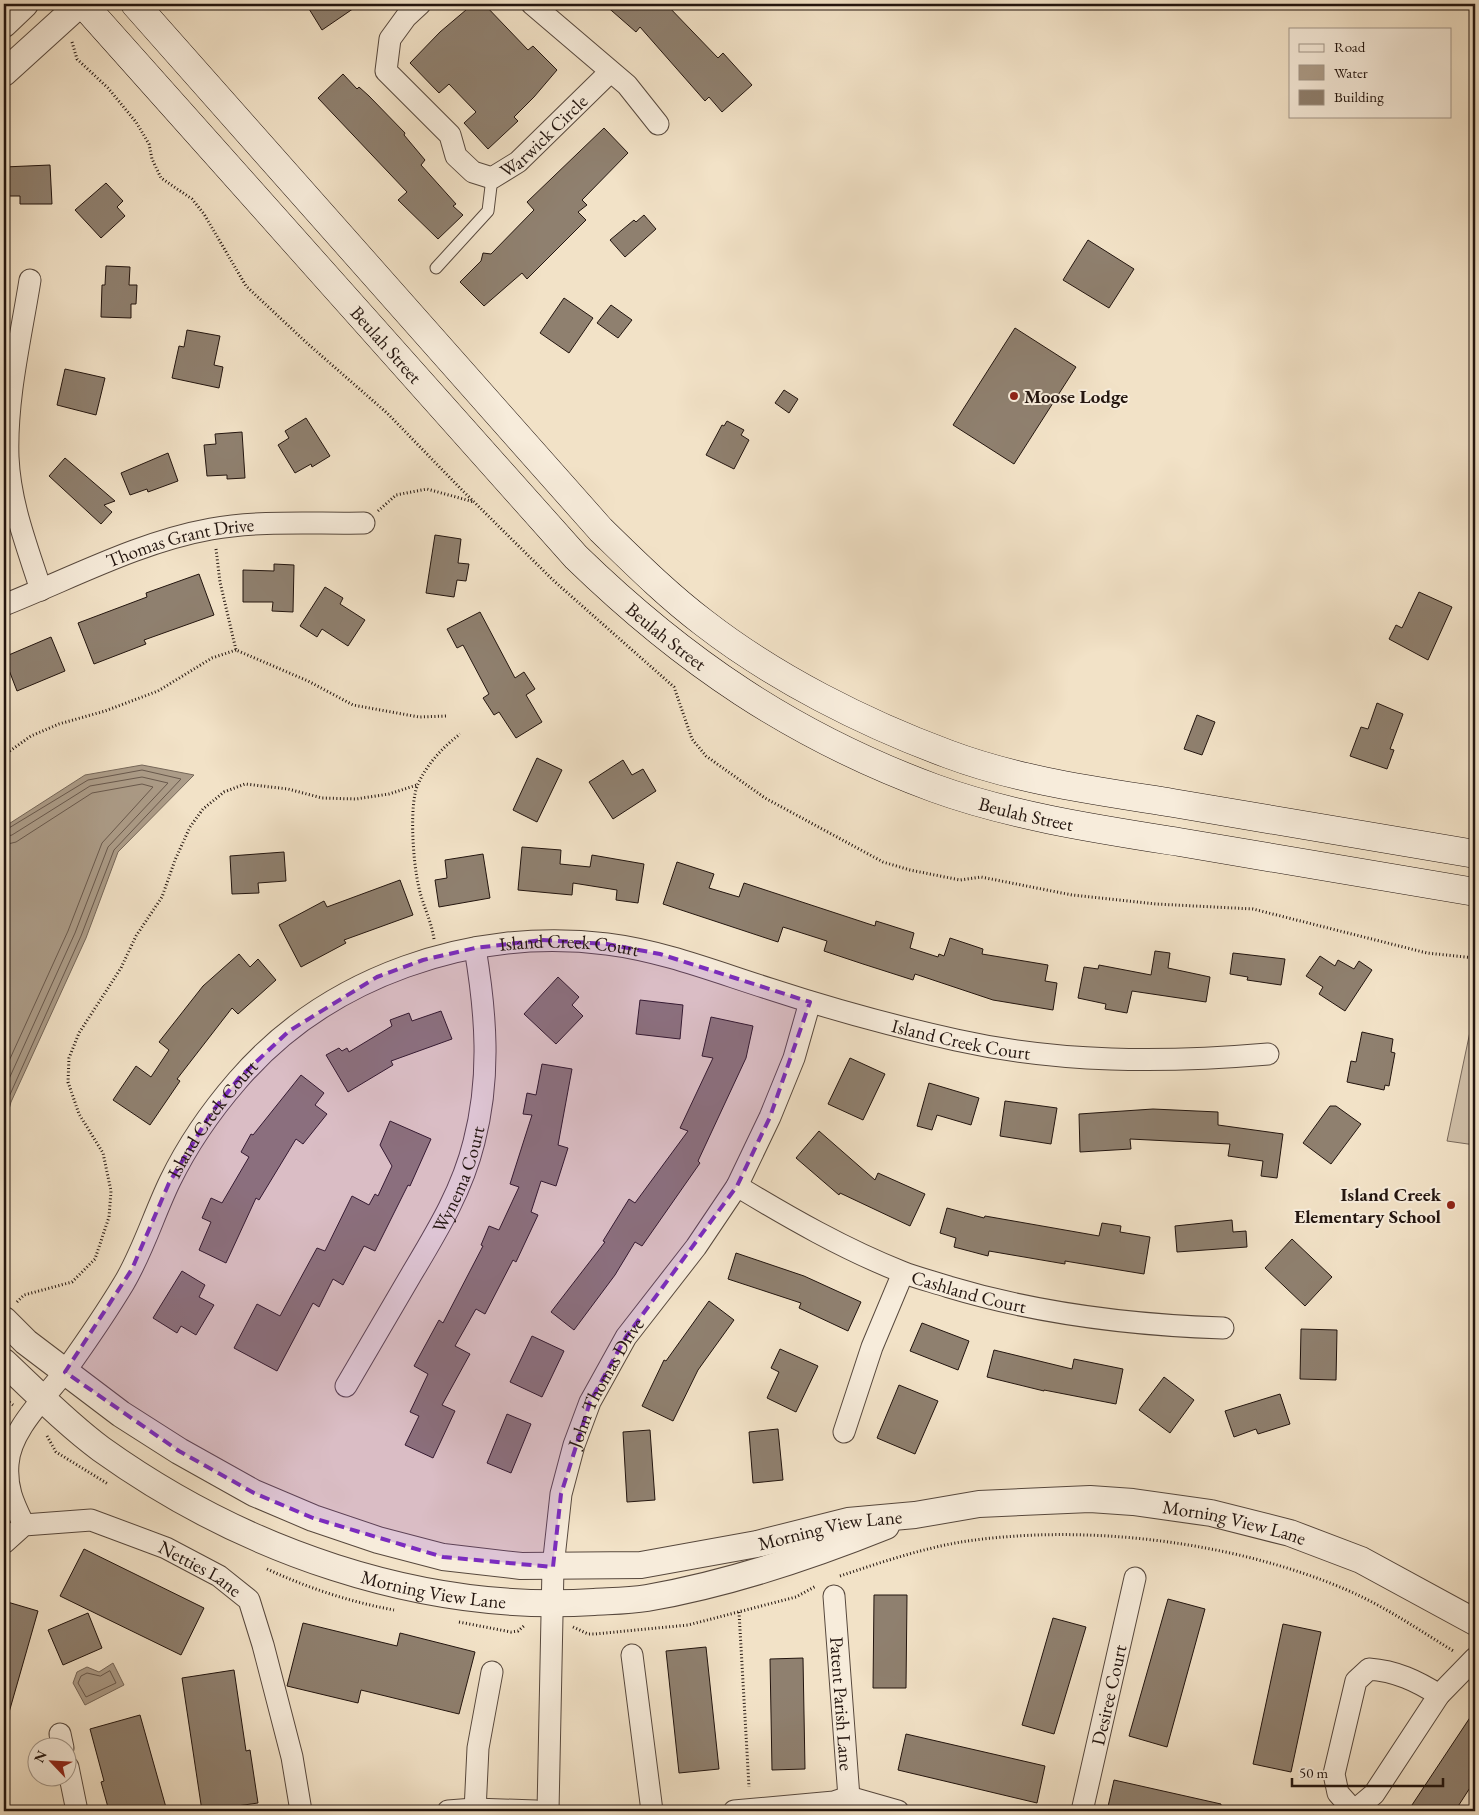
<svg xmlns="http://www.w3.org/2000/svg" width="1479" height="1815" viewBox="0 0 1479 1815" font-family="'EB Garamond',serif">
<rect width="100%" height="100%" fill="#f2e2c7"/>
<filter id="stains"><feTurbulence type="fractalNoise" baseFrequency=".004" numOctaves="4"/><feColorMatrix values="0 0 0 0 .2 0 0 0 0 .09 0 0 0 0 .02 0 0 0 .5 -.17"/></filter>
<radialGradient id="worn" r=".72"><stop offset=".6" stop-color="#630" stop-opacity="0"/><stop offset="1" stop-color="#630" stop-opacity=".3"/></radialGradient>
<polygon fill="#cfbfa8" stroke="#796a5c" points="1475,1008 1475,1145 1447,1141"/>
<g fill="#ac9c88" stroke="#756658">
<polygon points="142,765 194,775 118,852 86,938 11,1102 4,1128 4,827 85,775"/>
<polygon points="113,1663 124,1685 85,1705 73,1683 77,1672 87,1667 99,1672"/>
</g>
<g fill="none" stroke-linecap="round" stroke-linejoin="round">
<g stroke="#68584c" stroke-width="1">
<polyline points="4,831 88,780 142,770 181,779 114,850 81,936 4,1108"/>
<polyline points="4,837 12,835 90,786 142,777 168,783 108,847 75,933 4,1090"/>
<polyline points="4,845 16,842 92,793 142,784 153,787 102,843 68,931 4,1072"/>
<polygon points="110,1671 116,1683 86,1697 78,1683 81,1676 87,1673 100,1676"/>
</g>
</g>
<g fill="#8f806f" stroke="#23150f">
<polygon points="306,4 360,4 322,30"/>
<polygon points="473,4 484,4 528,50 533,46 557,70 534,97 514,117 518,121 488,149 464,123 476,112 449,84 439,93 410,63 440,32"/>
<polygon points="604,4 666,4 718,58 723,53 752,85 722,112 709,97 705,101 640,27 636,32"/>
<polygon points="343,74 357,89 359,87 369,96 405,133 404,135 425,160 421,165 456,204 453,206 463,215 438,239 398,200 407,192 318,98"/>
<polygon points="604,128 628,153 582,200 587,205 578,212 586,220 527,279 522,273 484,306 460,282 481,261 483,253 491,254 534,210 527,202"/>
<polygon points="50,165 52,204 20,204 20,196 4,196 4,167"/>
<polygon points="106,183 123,201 117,207 125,216 101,238 75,210"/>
<polygon points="644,215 656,229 625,257 610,240 634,220 636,222"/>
<polygon points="1088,240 1134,269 1109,308 1063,280"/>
<polygon points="106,266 130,267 129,285 137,285 136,304 131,304 131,318 101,317 102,285 105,285"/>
<polygon points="564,298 593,318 569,353 540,333"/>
<polygon points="611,305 632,320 618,338 597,323"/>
<polygon points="1015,328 1076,367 1014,464 953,425"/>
<polygon points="187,330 220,336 214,365 223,367 219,388 172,378 179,346 184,347"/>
<polygon points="65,369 105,378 96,415 57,405"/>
<polygon points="784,390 798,399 789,413 775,403"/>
<polygon points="306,418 330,456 312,467 311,464 295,473 278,445 289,438 285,431"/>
<polygon points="727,421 744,430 741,435 749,440 734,469 706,455 722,425 724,426"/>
<polygon points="242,432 245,478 227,479 227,475 207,476 204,445 216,444 215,434"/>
<polygon points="168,453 178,481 148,492 147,489 130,495 121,473"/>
<polygon points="65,458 115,501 104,505 112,512 101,524 49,476"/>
<polygon points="435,535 461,539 458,563 469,564 466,581 457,580 454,597 426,593"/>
<polygon points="274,564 294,565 293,612 272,611 273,602 243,602 243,570 274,571"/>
<polygon points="199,574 214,615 144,640 146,644 94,664 78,623 147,597 146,593"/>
<polygon points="325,587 343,598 340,604 365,620 348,646 322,629 317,637 300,626"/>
<polygon points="1419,592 1452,607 1428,660 1389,639 1396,625 1402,628"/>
<polygon points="480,612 515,678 524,672 535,689 526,695 542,722 516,738 499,712 494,715 483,698 489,694 463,645 457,648 447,629"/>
<polygon points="51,637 65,671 17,691 4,657"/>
<polygon points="1377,703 1403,714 1390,749 1394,750 1387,769 1350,756 1361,727 1368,729"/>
<polygon points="1197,715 1215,722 1202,755 1184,749"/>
<polygon points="537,758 562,770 537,822 513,810"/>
<polygon points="623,760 632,775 643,769 656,791 613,819 589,782"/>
<polygon points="522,847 561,850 560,864 590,867 592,855 644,864 638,903 616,900 617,890 573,883 572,895 518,890"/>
<polygon points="284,852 286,881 258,883 259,893 232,894 230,856"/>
<polygon points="483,854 490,898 439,907 435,880 447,878 445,860"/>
<polygon points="677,862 714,874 709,888 739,897 744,883 875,926 876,921 914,933 910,948 938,957 939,954 944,956 950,938 983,949 982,954 1048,965 1045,981 1057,983 1053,1010 993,1000 915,974 913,980 863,964 824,951 827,941 783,927 778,942 663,904"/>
<polygon points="400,880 413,915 344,940 346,943 301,967 279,925 324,901 327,907"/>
<polygon points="1155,951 1170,953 1168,968 1210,977 1206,1002 1132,991 1127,1013 1105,1009 1106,1004 1078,998 1084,967 1098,969 1099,965 1151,975"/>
<polygon points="1233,953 1285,959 1281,985 1247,980 1248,977 1230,974"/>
<polygon points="239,954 250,967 258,959 276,980 238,1014 232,1008 177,1079 180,1081 150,1125 113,1100 136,1066 151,1077 169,1050 159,1042 203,986"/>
<polygon points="1320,956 1335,966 1338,960 1354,969 1359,961 1372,970 1345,1011 1319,994 1323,987 1306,976"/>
<polygon points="558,977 579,997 572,1005 583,1016 556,1044 524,1014"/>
<polygon points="640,1000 683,1005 680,1039 636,1034"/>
<polygon points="441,1011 452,1039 391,1061 393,1065 348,1092 326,1055 339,1048 342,1051 347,1048 349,1052 392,1026 390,1020 409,1013 412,1021"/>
<polygon points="711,1017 753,1026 746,1058 698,1161 700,1163 642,1246 635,1242 615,1275 574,1330 551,1312 605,1242 603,1241 629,1199 635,1203 688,1131 680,1128 713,1058 702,1056"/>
<polygon points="1362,1032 1393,1039 1391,1052 1395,1053 1389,1086 1385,1085 1384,1090 1347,1082 1351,1061 1356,1062"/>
<polygon points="850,1058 885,1074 863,1120 828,1104"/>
<polygon points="542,1064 572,1069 558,1145 568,1148 556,1186 541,1181 531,1212 538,1215 516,1262 513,1260 485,1314 476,1309 455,1346 470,1354 442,1405 455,1411 433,1458 405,1445 419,1416 410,1412 428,1374 414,1366 439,1320 443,1323 483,1246 481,1245 489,1226 499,1230 519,1187 510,1184 532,1115 523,1114 527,1093 536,1095"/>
<polygon points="301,1075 324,1093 315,1105 327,1114 303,1144 296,1139 259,1200 256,1198 226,1263 199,1250 211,1222 202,1218 211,1198 222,1203 249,1157 241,1152 251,1134 253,1135"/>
<polygon points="929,1083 979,1098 971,1125 937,1115 932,1130 917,1126"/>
<polygon points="1005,1101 1057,1108 1051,1144 1000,1136"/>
<polygon points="1330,1106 1336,1106 1361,1124 1331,1164 1303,1143"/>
<polygon points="1153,1109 1218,1112 1218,1125 1283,1134 1277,1178 1261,1176 1263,1161 1228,1156 1230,1144 1130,1139 1131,1149 1080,1152 1079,1114"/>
<polygon points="390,1121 431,1139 410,1186 408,1185 375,1251 364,1246 343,1285 333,1279 319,1307 313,1303 277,1371 234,1348 257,1304 280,1316 317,1248 325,1251 352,1196 369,1205 375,1194 378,1196 392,1166 380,1145"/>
<polygon points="819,1131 875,1180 878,1173 925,1194 910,1226 840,1193 839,1195 796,1158"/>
<polygon points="947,1208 984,1218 985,1216 1099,1236 1102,1223 1121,1226 1120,1232 1150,1237 1144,1274 1065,1261 1065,1264 989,1251 988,1256 954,1247 956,1238 940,1233"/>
<polygon points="1232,1220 1233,1232 1246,1231 1247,1247 1177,1252 1175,1226"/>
<polygon points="1292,1239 1332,1277 1305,1306 1265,1268"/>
<polygon points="736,1253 804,1276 861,1302 848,1331 799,1308 801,1303 728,1279"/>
<polygon points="182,1271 205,1285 199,1297 214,1305 196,1335 181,1326 177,1333 153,1318"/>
<polygon points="709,1301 734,1320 698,1370 673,1421 642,1406 664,1360 666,1361"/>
<polygon points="922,1323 969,1341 958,1370 910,1351"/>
<polygon points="1301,1329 1337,1330 1336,1380 1300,1379"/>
<polygon points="532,1336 564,1351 542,1397 510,1382"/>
<polygon points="780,1349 818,1366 796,1412 767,1398 779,1372 771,1368"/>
<polygon points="994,1350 1072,1369 1074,1359 1123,1369 1116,1404 1044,1390 1044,1391 987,1377"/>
<polygon points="1164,1377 1194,1400 1170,1433 1139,1410"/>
<polygon points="899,1385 938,1401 915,1454 877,1438"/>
<polygon points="1280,1394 1290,1424 1258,1434 1256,1429 1234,1437 1225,1411"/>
<polygon points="507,1414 531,1424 511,1473 487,1463"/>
<polygon points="778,1429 783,1480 753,1483 749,1432"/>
<polygon points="650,1430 655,1500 627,1502 623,1432"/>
<polygon points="84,1549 204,1608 181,1655 60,1596"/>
<polygon points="874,1595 907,1595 906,1688 873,1688"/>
<polygon points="1168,1599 1205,1609 1167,1747 1129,1736"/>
<polygon points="4,1601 38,1611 8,1716 4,1715"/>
<polygon points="88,1613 102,1648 63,1665 48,1630"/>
<polygon points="1053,1618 1086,1627 1054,1734 1022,1725"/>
<polygon points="303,1623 397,1646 400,1633 475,1652 459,1714 361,1690 358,1703 287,1686"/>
<polygon points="1283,1624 1321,1632 1291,1772 1253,1764"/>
<polygon points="706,1647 719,1769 679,1773 666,1651"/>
<polygon points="803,1658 805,1769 772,1770 770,1659"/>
<polygon points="234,1670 246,1751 250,1750 258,1803 202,1811 182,1678"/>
<polygon points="1475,1710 1475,1780 1455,1811 1408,1811"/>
<polygon points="140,1715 167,1811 109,1811 101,1782 104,1781 90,1729"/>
<polygon points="906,1734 1045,1766 1037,1803 898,1770"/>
<polygon points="1114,1780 1221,1804 1221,1811 1107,1811"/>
</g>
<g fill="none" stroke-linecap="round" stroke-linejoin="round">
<g stroke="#57483d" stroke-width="13">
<polyline id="service" points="436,268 488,211 492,178"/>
</g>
<g stroke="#57483d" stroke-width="23">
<g id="minor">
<path id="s1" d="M420,4l-14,13 -16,22 -4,32 64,64 6,21 17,16 19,6 26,-16 92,-90"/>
<polyline points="532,4 627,85 658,124"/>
<path d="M30,280c-9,57 -24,118 -22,177 2,47 19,89 33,133"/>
<path id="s2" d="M4,605c68,-27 135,-63 207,-76 50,-9 103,-5 153,-6"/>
<path id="s3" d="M737,1186c53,32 107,63 165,86 15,6 32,10 47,15 90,27 181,38 274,41"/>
<path id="s4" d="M346,1386c22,-37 43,-74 65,-111 25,-42 51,-84 63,-133 17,-65 12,-129 1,-194"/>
<polyline points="844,1432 872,1347 903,1273"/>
<path id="s5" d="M24,1525c-10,-21 -18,-36 -16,-61 2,-34 38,-67 58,-94 20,-28 40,-57 58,-87 19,-32 30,-69 46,-102 18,-37 41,-70 67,-100 90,-105 235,-154 370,-137 56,7 109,28 163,45 61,20 123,37 186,51 103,23 207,23 312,14"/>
<path id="s6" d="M4,1543l20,-18 67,-5 75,28 53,28 30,24 14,45 29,112 9,54"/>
<path id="s7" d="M834,1596l16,215"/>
<polyline points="632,1655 652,1811"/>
<polyline points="60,1734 63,1748"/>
<polyline points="68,1767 77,1811"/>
<polyline points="1355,1810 1374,1794 1439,1695 1475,1658"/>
<polyline points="448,1811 474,1809 536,1811"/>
<polyline points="475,1811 478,1748 492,1672"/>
<path id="s8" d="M548,1811l5,-244 8,-73 13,-49 16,-43 36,-65 70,-90 41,-61 33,-69 24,-59 16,-56"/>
<polyline points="734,1811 834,1802 849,1797 898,1811"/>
<path id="s9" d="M1082,1811l53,-233"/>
<path d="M1354,1811l-16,-18 -4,-19 22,-93 13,-12c27,2 48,12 70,26"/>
</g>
</g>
<g stroke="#57483d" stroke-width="28">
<g id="tertiary">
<polyline points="4,24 25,4"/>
<polyline points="4,73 80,4"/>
<path id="s10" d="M4,1320l22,22 95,72 58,37 75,42 59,25 65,22 65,17 78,9 120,-1 116,-21 91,-23 67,-6 64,-11 111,-5 43,3 78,11 79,20 71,27 114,62"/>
<path id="s11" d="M4,1362c31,29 63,62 97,87 141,101 318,164 493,153 17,-1 35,-1 53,-4 81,-14 162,-41 239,-72"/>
</g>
</g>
<g stroke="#23150f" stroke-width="29">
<g id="secondary">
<path id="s12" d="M83,4l493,553c107,104 217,179 358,231 77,28 163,41 245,54 99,17 197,33 296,50"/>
<path d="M135,4l466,526c33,32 66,65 103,93 71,55 160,100 244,131 72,27 150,37 225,49 101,17 201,34 302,51"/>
</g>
</g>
<g stroke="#23150f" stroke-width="3" stroke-dasharray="1 2.5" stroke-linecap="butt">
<polyline points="72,42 77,59 108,88 136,122 149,144 152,159 161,178 192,199 204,214 246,286 308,344 387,413 461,489 554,581 674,687 692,739 706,756 765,798 883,862 910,870 960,880 981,877 1072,895 1156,904 1253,909 1427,953 1475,958"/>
<polyline points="378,511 396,495 427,489 474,502"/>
<polyline points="216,549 220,582 236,650 308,681 353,705 419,717 447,716"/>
<polyline points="4,755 31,736 59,724 105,711 158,691 212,658 236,650"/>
<path d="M434,939c-3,-20 -13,-37 -16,-56 -5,-22 -9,-80 0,-99 9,-20 25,-37 42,-50"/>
<polyline points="17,1302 24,1295 72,1282 95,1259 109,1217 111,1191 103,1153 79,1114 68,1082 69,1058 79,1033 121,968 136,936 162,897 175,860 190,827 203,809 224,792 245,784 288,789 322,798 356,799 389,794 417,785"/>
<polyline points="4,1398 13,1405"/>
<polyline points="47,1436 56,1452 108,1484"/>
<path d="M267,1569c41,19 83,33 127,41"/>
<path d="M840,1576c39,-13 80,-27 121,-34 122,-19 272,-1 386,48 39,17 72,40 108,62"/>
<polyline points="739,1612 749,1787"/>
<polyline points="459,1622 511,1632 518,1631 525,1625"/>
<polyline points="573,1627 588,1634 595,1634 688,1625 796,1597 816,1586"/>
</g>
<use href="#service" stroke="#f7ecdb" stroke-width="11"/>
<use href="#minor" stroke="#f7ecdb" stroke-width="21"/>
<use href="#tertiary" stroke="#f7ecdb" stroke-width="26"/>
<use href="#secondary" stroke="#f7ecdb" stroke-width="28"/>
</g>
<path fill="#7b2cbf" fill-opacity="0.2" stroke="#7b2cbf" stroke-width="4" stroke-dasharray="10 6" stroke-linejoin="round" d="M542,940l65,4 53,10 150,48 -40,115 -33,69 -111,151 -36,65 -29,92 -8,73 -110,-10 -130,-39 -59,-25 -75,-42 -114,-79 67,-103 37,-86 42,-70 28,-35 50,-47 88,-54 46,-17 52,-12z"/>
<g fill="#8f2418" stroke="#f7ecdb" stroke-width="2">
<circle cx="1014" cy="396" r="5"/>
<circle cx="1451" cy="1205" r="5"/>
</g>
<g text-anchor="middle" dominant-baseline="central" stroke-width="4" stroke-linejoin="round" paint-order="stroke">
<g font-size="19" fill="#23150f" stroke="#f7ecdb">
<text stroke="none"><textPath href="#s1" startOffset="301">Warwick Circle</textPath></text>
<text stroke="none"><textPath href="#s12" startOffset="456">Beulah Street</textPath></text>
<text stroke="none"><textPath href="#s2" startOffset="188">Thomas Grant Drive</textPath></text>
<text stroke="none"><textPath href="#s12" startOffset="861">Beulah Street</textPath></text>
<text stroke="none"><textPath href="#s12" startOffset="1266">Beulah Street</textPath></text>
<text stroke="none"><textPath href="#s5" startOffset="886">Island Creek Court</textPath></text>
<text stroke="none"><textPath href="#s5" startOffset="1291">Island Creek Court</textPath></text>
<text stroke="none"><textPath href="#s5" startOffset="468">Island Creek Court</textPath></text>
<text stroke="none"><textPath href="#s4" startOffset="236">Wynema Court</textPath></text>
<text stroke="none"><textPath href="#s3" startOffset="256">Cashland Court</textPath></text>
<text stroke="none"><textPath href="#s8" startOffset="438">John Thomas Drive</textPath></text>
<text stroke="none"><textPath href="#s10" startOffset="1305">Morning View Lane</textPath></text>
<text stroke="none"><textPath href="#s10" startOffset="896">Morning View Lane</textPath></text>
<text stroke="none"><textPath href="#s6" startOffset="214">Netties Lane</textPath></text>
<text stroke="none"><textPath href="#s11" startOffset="495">Morning View Lane</textPath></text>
<text stroke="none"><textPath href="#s9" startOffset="119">Desiree Court</textPath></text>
<text stroke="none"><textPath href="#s7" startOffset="108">Patent Parish Lane</textPath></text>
</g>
<g font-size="19" font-weight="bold" fill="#23150f" stroke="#f7ecdb" text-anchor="start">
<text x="1024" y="396">Moose Lodge</text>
<text x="1441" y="1194" text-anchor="end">Island Creek<tspan x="1441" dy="22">Elementary School</tspan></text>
</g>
</g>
<rect width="1479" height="1815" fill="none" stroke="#f2e2c7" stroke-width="20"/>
<rect x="5" y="5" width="1469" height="1805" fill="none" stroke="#23150f" stroke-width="2.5"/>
<rect x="10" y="10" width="1459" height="1795" fill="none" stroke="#23150f"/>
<rect x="1289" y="28" width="162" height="90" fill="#f7ecdb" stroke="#a29689"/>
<rect x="1299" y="44" width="25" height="8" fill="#f7ecdb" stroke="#a29689"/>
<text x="1334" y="52" font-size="15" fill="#23150f">Road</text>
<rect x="1299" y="65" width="25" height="15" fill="#ac9c88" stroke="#a29689"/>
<text x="1334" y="78" font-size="15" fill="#23150f">Water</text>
<rect x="1299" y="90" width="25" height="15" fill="#8f806f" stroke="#a29689"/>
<text x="1334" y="102" font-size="15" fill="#23150f">Building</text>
<g transform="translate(52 1762) rotate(295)"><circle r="24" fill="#f7ecdb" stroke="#a29689"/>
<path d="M0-4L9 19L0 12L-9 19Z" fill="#8f2418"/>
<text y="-8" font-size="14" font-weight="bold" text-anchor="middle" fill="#23150f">N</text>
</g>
<path d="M1292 1778v8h151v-8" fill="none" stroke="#23150f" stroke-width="2.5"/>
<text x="1299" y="1778" font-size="15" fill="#23150f" stroke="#f7ecdb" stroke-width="4" paint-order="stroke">50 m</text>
<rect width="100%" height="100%" filter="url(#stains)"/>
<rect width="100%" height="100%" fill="url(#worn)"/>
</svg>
